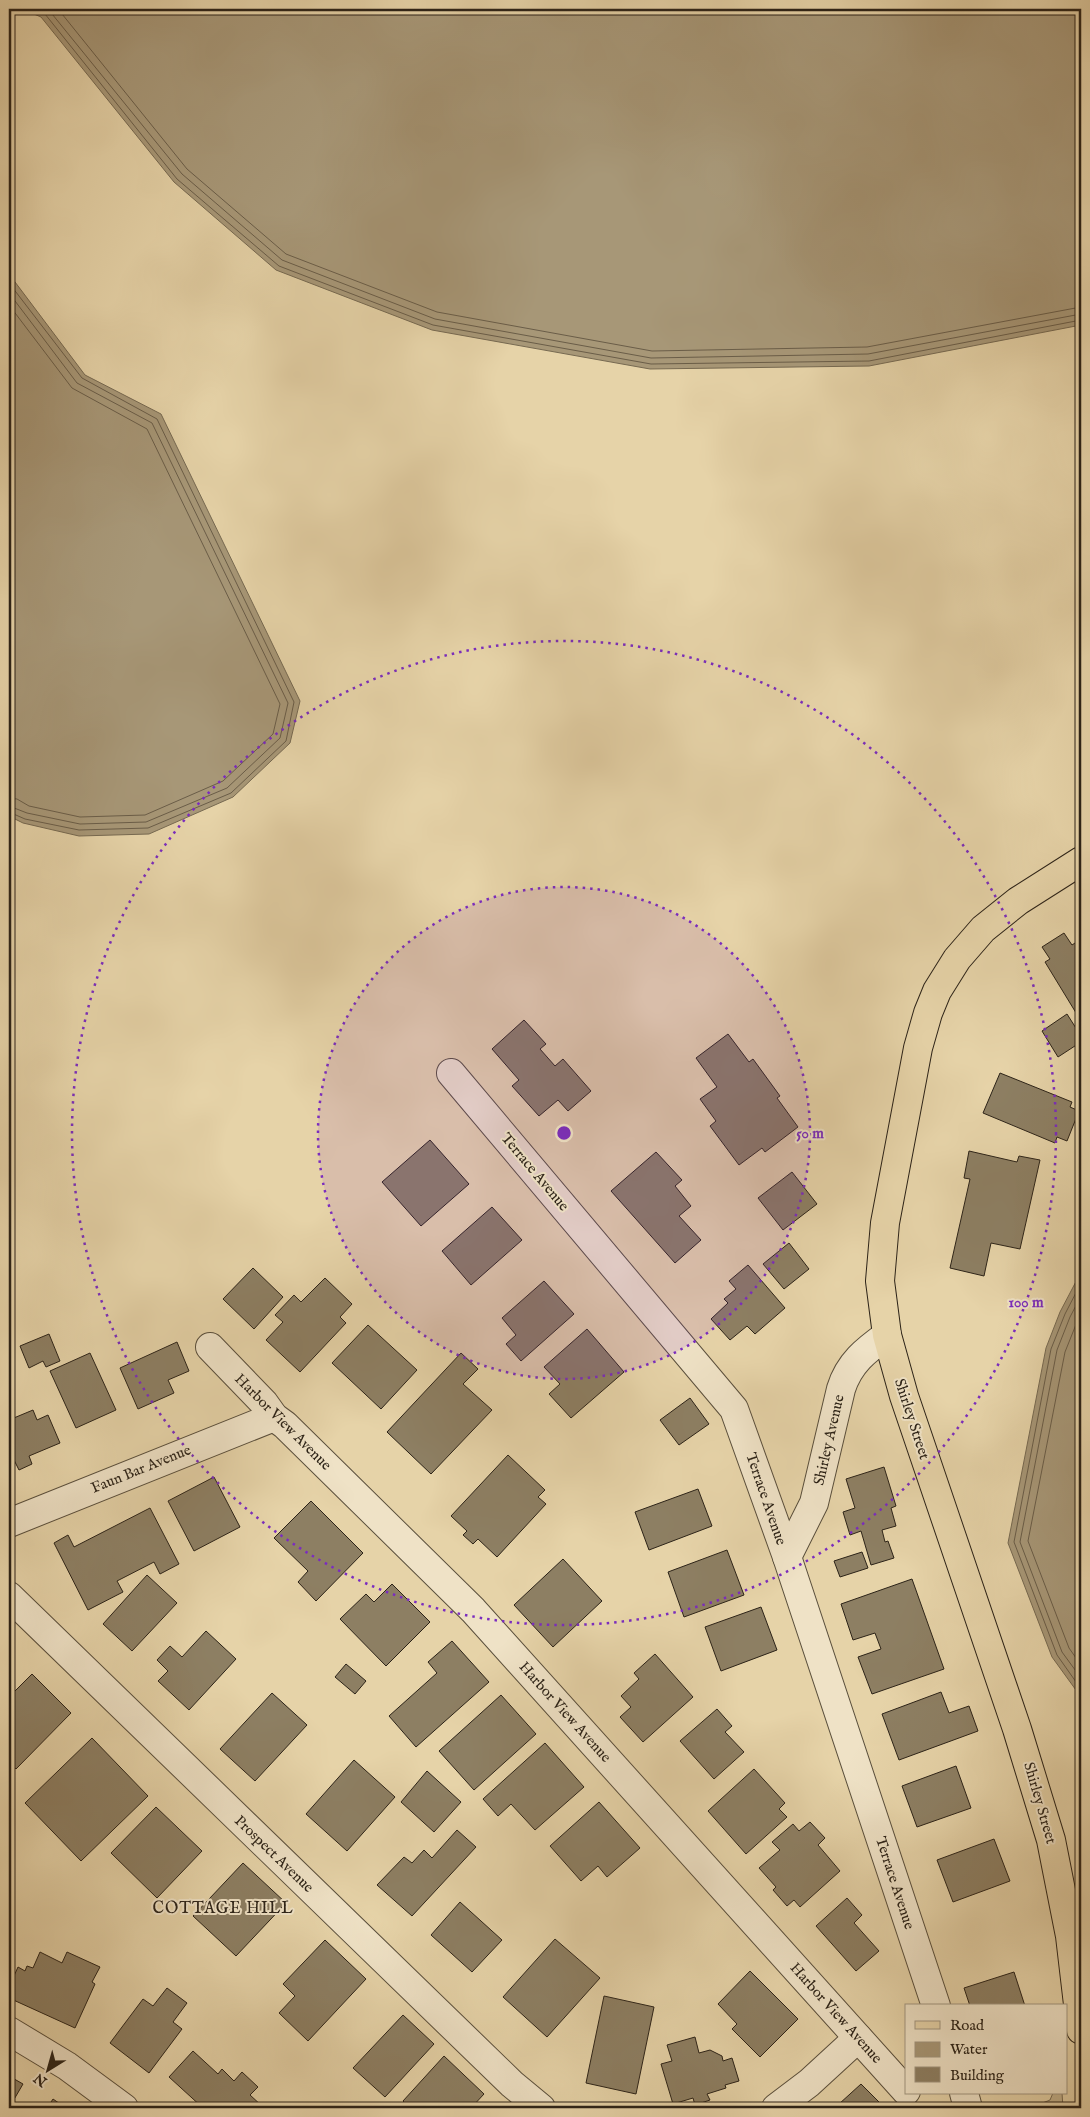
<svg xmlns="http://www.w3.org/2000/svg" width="1090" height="2117" viewBox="0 0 1090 2117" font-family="'IM FELL English',serif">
<rect width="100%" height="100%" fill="#e6d3a8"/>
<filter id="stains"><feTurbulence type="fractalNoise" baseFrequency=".004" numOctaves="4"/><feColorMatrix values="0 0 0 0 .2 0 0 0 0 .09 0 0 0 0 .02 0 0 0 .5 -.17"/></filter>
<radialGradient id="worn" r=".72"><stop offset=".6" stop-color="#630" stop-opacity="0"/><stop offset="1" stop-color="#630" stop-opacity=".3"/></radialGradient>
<polygon fill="#c6b590" stroke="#796c54" points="1053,2093 1062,2093 1063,2108 1030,2108 1050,2100"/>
<g fill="#a79777" stroke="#766951">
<polygon points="22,9 1081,9 1081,325 869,366 650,369 432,330 276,270 174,182 41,17"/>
<polygon points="9,265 12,278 85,375 161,414 300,701 290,743 233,797 149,834 79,836 23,823 9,816"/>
<polygon points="1081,1272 1081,1697 1052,1657 1008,1543 1046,1348 1060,1312"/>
</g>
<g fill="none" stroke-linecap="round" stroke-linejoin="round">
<g stroke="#6a5d48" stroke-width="1">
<polyline points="34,9 45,14 177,179 279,266 433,325 651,364 869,361 1081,320"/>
<polyline points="48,9 182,174 282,260 435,319 651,358 868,354 1081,314"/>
<polyline points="58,9 187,169 286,254 437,312 652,351 867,347 1081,307"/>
<polyline points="9,283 82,378 157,419 294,702 286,741 231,793 148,828 79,830 25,819 9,812"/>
<polyline points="9,293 77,383 152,423 288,703 280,738 227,788 146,822 80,824 27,813 9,806"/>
<polyline points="9,305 72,388 147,429 280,704 273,734 223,781 145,815 80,817 29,806 17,799 9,798"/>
<polyline points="1081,1283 1065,1314 1051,1349 1014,1542 1057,1655 1081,1689"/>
<polyline points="1081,1296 1070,1317 1057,1350 1020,1542 1062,1652 1081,1678"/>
<polyline points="1081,1312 1065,1352 1028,1541 1069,1648 1081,1665"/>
</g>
</g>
<g fill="#8d7f63" stroke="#2c2318">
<polygon points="1064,933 1072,945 1081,939 1081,1021 1045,962 1050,959 1042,947"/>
<polygon points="1067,1014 1081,1036 1081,1042 1058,1057 1042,1031"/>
<polygon points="524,1020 546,1044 540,1049 555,1066 563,1059 591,1091 568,1111 558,1100 539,1116 512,1086 519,1080 492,1049"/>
<polygon points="728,1034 749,1062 753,1059 780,1096 777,1098 798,1127 765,1152 762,1148 739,1165 710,1126 716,1121 700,1099 717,1087 696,1058"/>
<polygon points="1000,1073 1072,1102 1070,1107 1079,1111 1067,1141 1057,1137 1055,1143 983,1113"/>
<polygon points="430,1140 469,1184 421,1226 382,1182"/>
<polygon points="969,1151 1017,1162 1019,1156 1040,1160 1020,1249 991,1243 984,1276 950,1268 970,1179 964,1178"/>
<polygon points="656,1152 682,1180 675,1186 691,1206 679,1216 701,1240 675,1263 611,1191"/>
<polygon points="792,1172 817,1204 783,1230 758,1198"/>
<polygon points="492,1207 522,1240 471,1285 442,1251"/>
<polygon points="789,1243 809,1269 784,1289 763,1264"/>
<polygon points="748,1265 785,1308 755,1334 747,1326 730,1340 711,1319 728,1303 724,1299 736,1289 729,1281"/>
<polygon points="253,1268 283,1297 254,1329 223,1299"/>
<polygon points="325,1278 352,1304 340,1317 346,1323 300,1372 266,1340 283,1322 275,1315 294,1295 301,1302"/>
<polygon points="544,1281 574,1314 521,1361 506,1344 516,1335 502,1318"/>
<polygon points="368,1325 417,1370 381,1409 332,1363"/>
<polygon points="587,1329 624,1372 571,1418 549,1394 560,1384 544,1367"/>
<polygon points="49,1334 60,1361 46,1367 43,1361 29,1368 20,1346"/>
<polygon points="177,1342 189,1371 168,1380 174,1393 138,1409 120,1368"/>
<polygon points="90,1353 116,1410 76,1428 50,1371"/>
<polygon points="461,1353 478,1369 463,1384 492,1410 431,1474 387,1432"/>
<polygon points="690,1398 709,1424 679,1445 660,1420"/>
<polygon points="33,1410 37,1420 48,1415 60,1443 29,1456 32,1464 19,1470 9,1450 9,1420"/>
<polygon points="508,1455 545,1490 538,1497 546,1504 497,1557 478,1539 473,1544 463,1535 467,1531 451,1516"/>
<polygon points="884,1467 896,1506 891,1508 896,1526 882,1530 885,1542 888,1541 894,1558 871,1565 861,1531 850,1535 843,1512 855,1508 846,1479"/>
<polygon points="214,1477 240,1527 194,1551 168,1501"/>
<polygon points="698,1489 712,1526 649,1550 635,1512"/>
<polygon points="311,1501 363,1553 316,1601 298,1582 308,1571 274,1538"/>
<polygon points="150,1508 179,1564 160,1574 154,1562 117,1581 123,1592 88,1610 54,1543 68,1535 74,1547"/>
<polygon points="727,1550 744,1595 684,1617 668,1572"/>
<polygon points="862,1552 868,1568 840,1577 834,1561"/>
<polygon points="563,1559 602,1601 553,1647 514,1605"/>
<polygon points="147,1575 177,1603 132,1651 103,1624"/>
<polygon points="912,1579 944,1669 872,1694 858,1657 881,1649 875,1633 853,1640 841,1604"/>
<polygon points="392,1584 430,1622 386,1666 340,1619 366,1594 374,1602"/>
<polygon points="761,1607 777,1650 721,1671 705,1627"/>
<polygon points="206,1631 236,1659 189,1710 158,1681 168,1671 157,1660 170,1646 182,1657"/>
<polygon points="452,1641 489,1682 416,1747 389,1716 437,1673 428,1662"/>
<polygon points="655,1654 693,1697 643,1742 620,1717 631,1707 621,1696 639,1679 634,1673"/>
<polygon points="346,1664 366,1681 355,1694 335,1677"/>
<polygon points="32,1674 71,1713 16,1769 9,1762 9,1697"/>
<polygon points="941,1692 949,1713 969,1706 978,1731 899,1760 882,1714"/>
<polygon points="272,1693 307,1725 255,1781 220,1749"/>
<polygon points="501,1695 536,1734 474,1790 439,1751"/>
<polygon points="717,1709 732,1726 725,1732 744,1752 714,1779 680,1741"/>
<polygon points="92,1738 148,1796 81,1861 25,1803"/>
<polygon points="545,1743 584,1787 535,1830 511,1804 498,1816 483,1799"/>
<polygon points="354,1760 395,1797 347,1851 306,1814"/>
<polygon points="956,1766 971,1808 917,1827 902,1786"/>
<polygon points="754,1769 785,1803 779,1809 787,1817 746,1854 708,1811"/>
<polygon points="427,1771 461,1802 434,1832 401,1802"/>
<polygon points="599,1802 640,1848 607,1877 598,1866 581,1881 550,1846"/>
<polygon points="156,1807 202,1851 157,1898 111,1853"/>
<polygon points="810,1822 825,1838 818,1845 840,1871 800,1907 794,1900 787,1906 773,1890 776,1887 759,1868 780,1850 772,1842 793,1824 799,1831"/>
<polygon points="457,1830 476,1847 412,1916 377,1885 404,1857 412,1863 424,1850 432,1858"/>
<polygon points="994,1839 1010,1881 953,1902 937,1860"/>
<polygon points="243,1863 286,1903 236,1956 193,1916"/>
<polygon points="847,1898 862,1915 854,1923 879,1951 856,1971 816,1926"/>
<polygon points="460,1902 502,1940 472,1972 431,1935"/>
<polygon points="555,1939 600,1978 547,2037 503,1997"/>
<polygon points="325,1940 366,1979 308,2041 279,2013 295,1996 283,1984"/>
<polygon points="40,1952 62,1963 67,1952 100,1967 92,1982 95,1984 75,2028 9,1998 9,1987 18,1967 25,1971 27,1966 33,1968"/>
<polygon points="750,1971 798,2019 760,2057 732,2029 737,2024 718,2004"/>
<polygon points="1014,1972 1025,2006 970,2006 964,1988"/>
<polygon points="167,1988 187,2003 173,2022 182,2029 149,2073 110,2043 143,1999 153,2006"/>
<polygon points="604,1996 654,2007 636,2094 586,2083"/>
<polygon points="403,2015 434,2044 385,2097 353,2068"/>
<polygon points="695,2037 699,2053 710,2050 722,2056 723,2061 732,2058 739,2081 725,2085 726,2088 707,2094 710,2100 695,2105 693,2098 673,2104 661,2064 672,2061 667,2045"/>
<polygon points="193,2051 218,2074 222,2069 234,2081 242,2072 258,2087 250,2095 262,2106 259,2108 203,2108 169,2077"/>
<polygon points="444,2056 484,2094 471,2108 410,2108 403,2101"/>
<polygon points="9,2076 23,2084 9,2108"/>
<polygon points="861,2084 885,2108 842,2108 839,2104"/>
<polygon points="53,2099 66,2108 47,2108"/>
</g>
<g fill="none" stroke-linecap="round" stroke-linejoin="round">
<g stroke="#5a4f3c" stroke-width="30">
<g id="minor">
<polyline points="451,1073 734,1409 787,1557 936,2006"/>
<polyline points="210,1347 264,1403 274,1417 285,1425 473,1610 906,2091"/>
<polyline points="9,1523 274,1417"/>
<path d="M787,1557l27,-54 27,-114c8,-26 25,-39 46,-54"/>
<polyline points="9,1596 512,2084 541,2108"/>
<polyline points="9,2031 67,2066 124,2108"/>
<polyline points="964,2093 968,2108"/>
<polyline points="776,2108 809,2083 858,2038"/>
</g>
</g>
<g stroke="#2c2318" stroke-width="30">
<polyline id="major" points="1081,861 1018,901 983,929 957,959 937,991 928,1013 918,1048 885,1223 880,1281 887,1335 904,1396 1017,1729 1051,1840 1070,1936 1081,2030"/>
</g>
<use href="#minor" stroke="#efe2c6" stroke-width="28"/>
<use href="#major" stroke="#e6d3a8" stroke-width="28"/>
</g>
<circle cx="564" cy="1133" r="246" fill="#7b2cbf" fill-opacity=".12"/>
<g fill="none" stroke="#7b2cbf" stroke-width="2.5" stroke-dasharray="2.5 5">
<circle cx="564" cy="1133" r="246"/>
<circle cx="564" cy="1133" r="492"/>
</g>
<g text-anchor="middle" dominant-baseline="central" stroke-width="4" stroke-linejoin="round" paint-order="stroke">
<g font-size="15" fill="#2c2318" stroke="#efe2c6">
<text transform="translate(535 1172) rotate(50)">Terrace Avenue</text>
<text transform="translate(912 1419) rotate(72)">Shirley Street</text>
<text transform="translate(283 1422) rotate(45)">Harbor View Avenue</text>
<text transform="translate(829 1440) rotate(-77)">Shirley Avenue</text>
<text transform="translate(141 1469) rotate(-22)">Faun Bar Avenue</text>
<text transform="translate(766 1499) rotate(71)">Terrace Avenue</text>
<text transform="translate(565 1712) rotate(48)">Harbor View Avenue</text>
<text transform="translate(1040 1803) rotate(74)">Shirley Street</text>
<text transform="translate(274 1854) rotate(44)">Prospect Avenue</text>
<text transform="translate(895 1883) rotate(72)">Terrace Avenue</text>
<text transform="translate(836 2013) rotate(48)">Harbor View Avenue</text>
</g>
<g font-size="16" letter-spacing="1" fill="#2c2318" stroke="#efe2c6">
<text x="223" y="1909">COTTAGE HILL</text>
</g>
</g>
<circle cx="564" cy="1133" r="8" fill="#7b2cbf" stroke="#efe2c6" stroke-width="2.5"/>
<g font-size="15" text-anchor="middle" font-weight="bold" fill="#7b2cbf" stroke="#efe2c6" stroke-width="4" stroke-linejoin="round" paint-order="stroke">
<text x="810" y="1138">50 m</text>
<text x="1026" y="1307">100 m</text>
</g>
<rect width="1090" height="2117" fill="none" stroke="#e6d3a8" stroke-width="30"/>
<rect x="10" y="10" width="1070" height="2097" fill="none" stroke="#2c2318" stroke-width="2.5"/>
<rect x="15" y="15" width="1060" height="2087" fill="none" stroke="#2c2318"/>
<rect x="905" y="2004" width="162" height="90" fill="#efe2c6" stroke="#a19680"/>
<rect x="915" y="2021" width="25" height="8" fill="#e6d3a8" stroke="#a19680"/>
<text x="950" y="2030" font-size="15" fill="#2c2318">Road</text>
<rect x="915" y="2042" width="25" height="15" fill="#a79777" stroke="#a19680"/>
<text x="950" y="2054" font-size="15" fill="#2c2318">Water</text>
<rect x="915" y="2067" width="25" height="15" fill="#8d7f63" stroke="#a19680"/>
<text x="950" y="2080" font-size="15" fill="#2c2318">Building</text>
<g transform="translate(48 2070) rotate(217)" stroke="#efe2c6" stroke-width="4" paint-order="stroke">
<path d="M0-4L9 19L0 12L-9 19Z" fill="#2c2318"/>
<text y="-8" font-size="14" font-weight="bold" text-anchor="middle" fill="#2c2318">N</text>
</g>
<rect width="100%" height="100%" filter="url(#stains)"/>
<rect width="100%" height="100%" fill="url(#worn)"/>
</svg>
